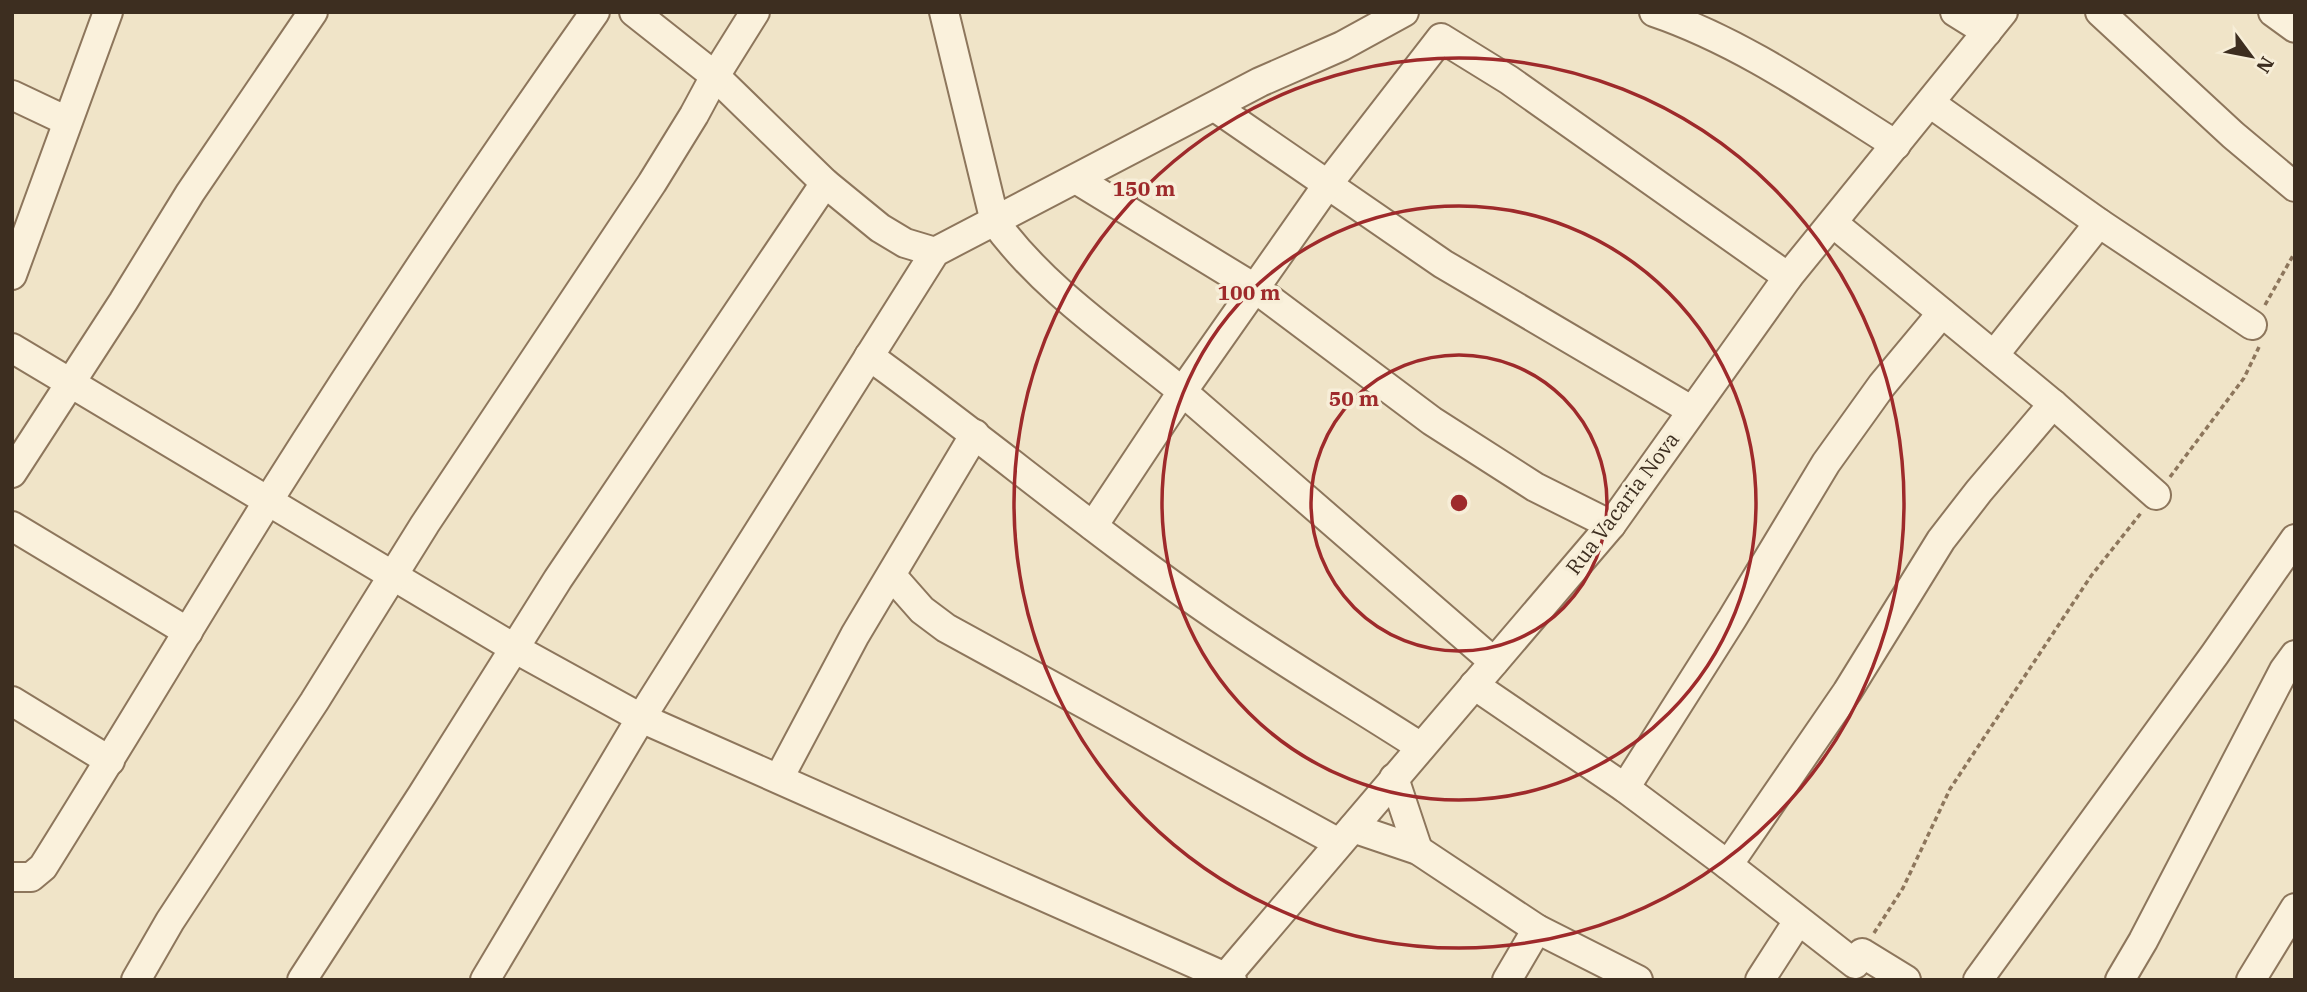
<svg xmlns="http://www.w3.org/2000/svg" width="2307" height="992" viewBox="0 0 2307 992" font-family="'IBM Plex Serif',serif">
<rect width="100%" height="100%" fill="#f0e4c8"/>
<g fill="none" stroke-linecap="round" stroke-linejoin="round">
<g stroke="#8d765c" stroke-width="32">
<g id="minor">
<polyline points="634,12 715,76 825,183 880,228 905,243 935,252"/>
<path d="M944,12l51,210c50,69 124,117 189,171 104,89 207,179 310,269"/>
<path d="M1654,12c88,30 164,84 242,133"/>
<polyline points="1955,12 1987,32"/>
<polyline points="2100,12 2233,135 2295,187"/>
<polyline points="2273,12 2295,28"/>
<polyline points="12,95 67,121"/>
<polyline points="1930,103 2099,223 2252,325"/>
<polyline points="1215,107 1443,264 1691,410"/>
<polyline points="1076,179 1256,289 1432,421 1535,487 1611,525"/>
<polyline points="1833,223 2053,404 2156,495"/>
<polyline points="12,275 108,12"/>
<polyline points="12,348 514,648 641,718 1232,980"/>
<polyline points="1994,355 2099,223"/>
<path d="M869,356c118,85 230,180 350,262 66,45 135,86 202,129"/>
<polyline points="12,473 123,302 190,193 313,12"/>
<polyline points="12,526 188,632"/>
<polyline points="1093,526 1182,392 1328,184 1441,38 1509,80 1788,277"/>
<polyline points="892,576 922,610 946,628 1339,843"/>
<polyline points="1474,685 1625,788 1728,865 1855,964"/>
<polyline points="12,701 110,761"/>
<polyline points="779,778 855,635 975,434"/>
<polyline points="1394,778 1418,850"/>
<polyline points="1625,788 1732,619 1826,463 1882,385 1942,313"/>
<polyline points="1353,828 1418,850 1537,929 1638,980"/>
<polyline points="1728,865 1847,692 1941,540 1979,491 2053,404"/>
<path d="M12,877h19l12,-10c76,-121 149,-244 225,-366 104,-165 214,-329 327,-489"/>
<polyline points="1862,953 1906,980"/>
<polyline points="136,980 170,921 314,702 425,524 652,183 694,115 715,76 755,12"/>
<polyline points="302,980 422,795 558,579 825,183"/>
<polyline points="485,980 641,718 935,252 1260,82 1342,46 1404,12"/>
<polyline points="1223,980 1611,525 1788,277 2003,12"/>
<polyline points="1507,980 1537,929"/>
<polyline points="1760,980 1798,921"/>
<polyline points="1978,980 2215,654 2295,539"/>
<polyline points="2120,980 2143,941 2284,670 2295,655"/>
<polyline points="2251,980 2295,908"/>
</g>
</g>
<g stroke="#8d765c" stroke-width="3.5" stroke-dasharray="5 3.5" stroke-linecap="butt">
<polyline points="2265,305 2295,252"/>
<polyline points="2170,477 2244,378 2260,345"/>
<polyline points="1874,933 1903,888 1950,789 2091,576 2141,513"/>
</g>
<use href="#minor" stroke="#faf1dc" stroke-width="28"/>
</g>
<g fill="none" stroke="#9e2a2b" stroke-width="3.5">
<circle cx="1459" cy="503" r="148"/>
<circle cx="1459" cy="503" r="297"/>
<circle cx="1459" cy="503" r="445"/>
</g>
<g text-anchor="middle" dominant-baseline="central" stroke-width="7" stroke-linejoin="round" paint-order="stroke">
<g font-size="21" fill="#3d2e20" stroke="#f7eed8">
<text transform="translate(1622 503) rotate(-53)">Rua Vacaria Nova</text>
</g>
</g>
<circle cx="1459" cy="503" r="10" fill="#9e2a2b" stroke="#f7eed8" stroke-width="3.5"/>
<g font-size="21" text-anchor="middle" font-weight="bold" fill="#9e2a2b" stroke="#f7eed8" stroke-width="7" stroke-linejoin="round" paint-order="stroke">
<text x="1144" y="196">150 m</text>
<text x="1249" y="300">100 m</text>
<text x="1354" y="406">50 m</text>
</g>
<rect width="2307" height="992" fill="none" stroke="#3d2e20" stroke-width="28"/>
<g transform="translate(2251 56) rotate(122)" stroke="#f7eed8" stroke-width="5" paint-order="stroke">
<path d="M0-5L12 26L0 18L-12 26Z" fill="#3d2e20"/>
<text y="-10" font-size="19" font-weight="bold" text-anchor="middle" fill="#3d2e20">N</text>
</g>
</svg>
